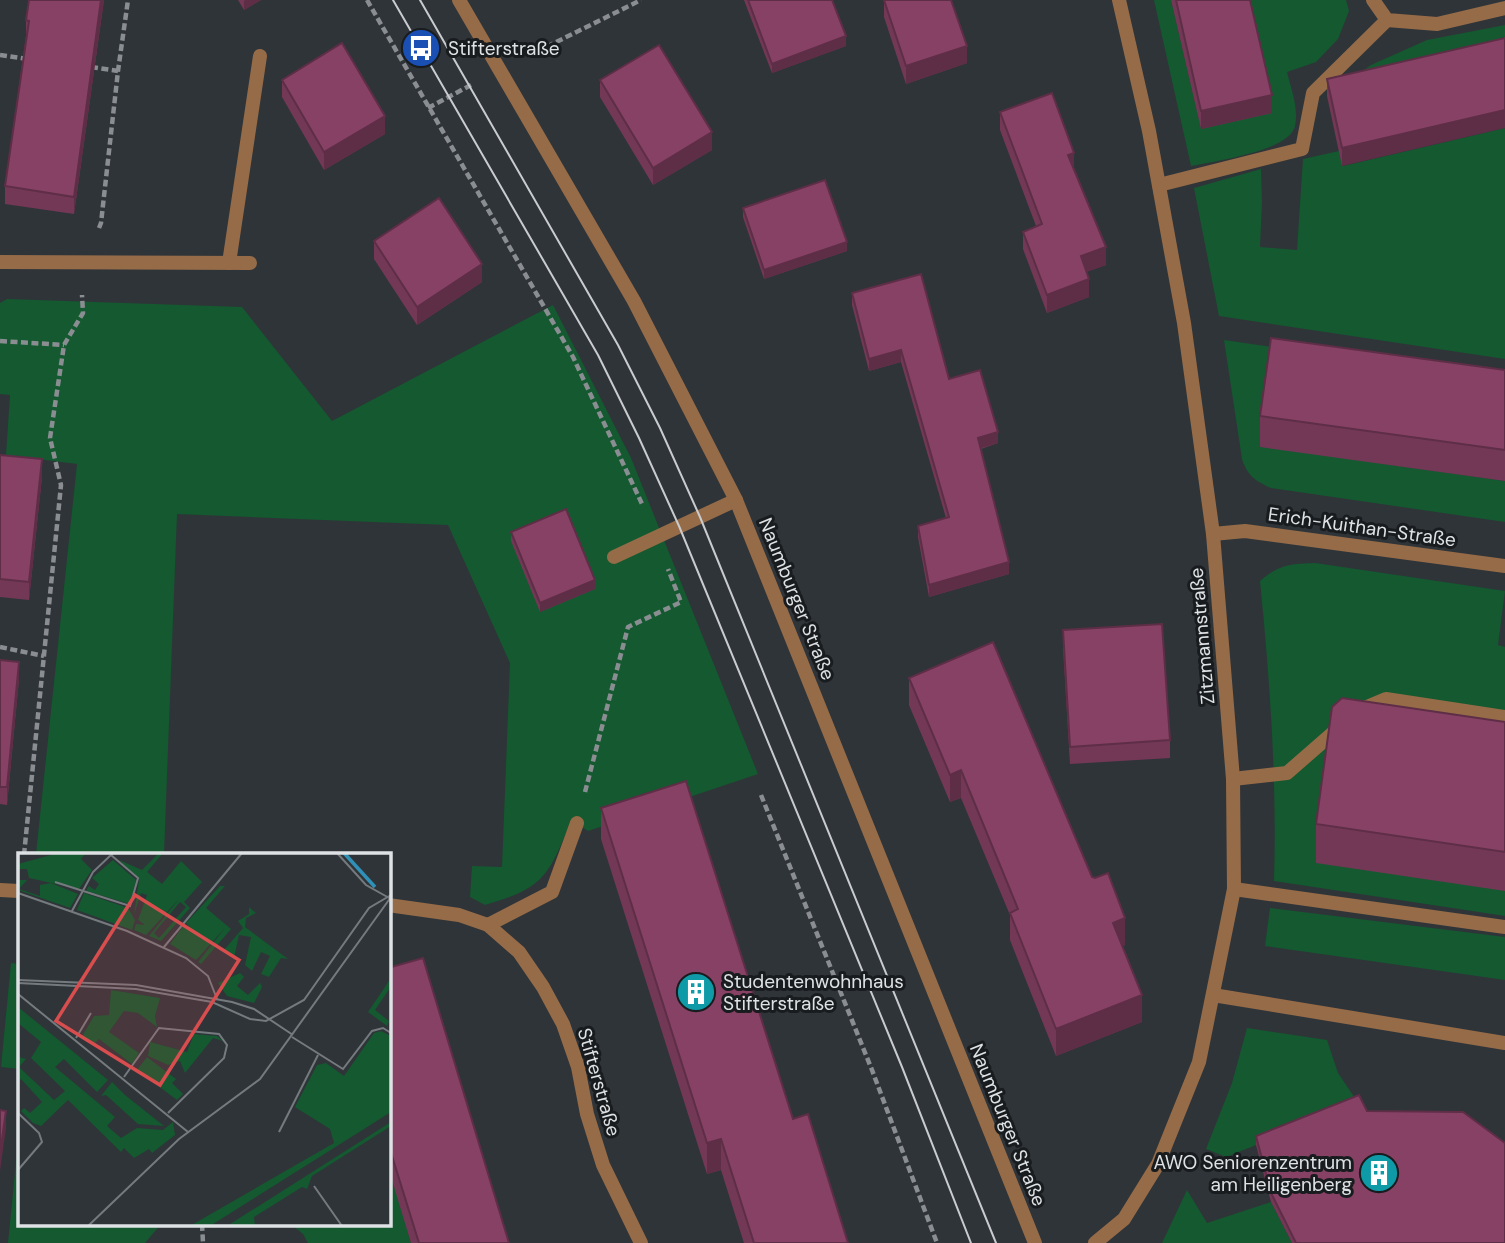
<svg xmlns="http://www.w3.org/2000/svg" width="1505" height="1243" viewBox="0 0 1505 1243" font-family="'DM Sans',sans-serif">
<rect width="100%" height="100%" fill="#2f3439"/>
<g fill="#14592f">
<path d="M1154,0h17l30,128 45,-128h100l3,11 -11,28 -22,23 -29,10c4,17 12,36 8,54 -5,25 -81,35 -104,40z"/>
<polygon points="1505,25 1505,55 1327,96 1371,65 1427,40"/>
<polygon points="1505,128 1505,359 1219,316 1194,188 1261,169 1262,203 1260,247 1297,250 1303,159 1339,151 1343,166"/>
<path d="M7,299l235,8 90,114 221,-116 78,153 127,316 -170,57 -17,-11c-22,56 -27,68 -86,85l-15,-8 2,-31 30,1 8,-204 -62,-138 -271,-11 -13,340h-128l41,-390 -71,-9 4,-60 -10,-1v-91z"/>
<path d="M1224,340l281,41 -245,65 245,35v41l-234,-34c-16,-7 -24,-13 -29,-29z"/>
<path d="M1315,563l190,28 -7,54 7,2v269l-231,-35c3,-100 -4,-200 -14,-300 20,-17 30,-17 55,-18z"/>
<polygon points="1270,908 1505,937 1505,980 1265,946"/>
<polygon points="11,963 19,964 19,1069 1,1067"/>
<polygon points="1247,1028 1327,1040 1338,1073 1359,1104 1226,1157 1206,1149 1232,1083"/>
<polygon points="19,1132 19,1224 161,1224 145,1243 8,1243"/>
<polygon points="389,1167 411,1243 308,1243 303,1234 291,1224 388,1224"/>
<polygon points="1187,1190 1207,1223 1271,1202 1292,1243 1162,1243"/>
</g>
<g fill="none" stroke-linecap="round" stroke-linejoin="round">
<g stroke="#8a8e92" stroke-width="4.5" stroke-dasharray="7 3.5" stroke-linecap="butt">
<polyline points="367,0 573,357 643,506"/>
<polyline points="0,55 27,59"/>
<polyline points="528,56 641,0"/>
<polyline points="91,67 118,71"/>
<polyline points="428,108 471,85"/>
<polyline points="99,228 101,223 118,71 128,0"/>
<polyline points="0,341 64,345"/>
<polyline points="0,647 44,656"/>
<polyline points="585,792 628,627 681,602 668,569"/>
<polyline points="761,795 872,1070 937,1243"/>
<polyline points="24,855 61,485 50,438 64,345 83,313 82,295"/>
<polyline points="202,1224 203,1243"/>
</g>
<g stroke="#966b48" stroke-width="14">
<polyline points="1159,185 1302,149 1313,93 1387,20"/>
<polyline points="229,263 260,56"/>
<polyline points="614,557 736,500"/>
<polyline points="1360,710 1386,699 1505,717"/>
<polyline points="1233,779 1287,773 1342,725"/>
<polyline points="1234,889 1505,927"/>
<polyline points="488,925 552,892 577,823"/>
<polyline points="1213,995 1505,1043"/>
</g>
<g stroke="#966b48" stroke-width="14">
<polyline points="1373,0 1387,20 1437,24 1505,8"/>
<polyline points="0,262 250,263"/>
<polyline points="1213,534 1245,531 1505,566"/>
<polyline points="0,890 19,891"/>
<polyline points="388,905 459,915 488,925 519,952 543,987 563,1024 578,1067 587,1114 603,1165 641,1243"/>
<polyline points="1095,1243 1124,1219 1158,1164 1199,1062 1234,889 1233,779 1213,534 1184,323 1149,131 1119,0"/>
</g>
<polyline stroke="#966b48" stroke-width="14" points="459,0 634,301 736,500 1035,1243"/>
<g stroke="#c9cccf" stroke-width="2">
<polyline points="393,0 598,355 639,438 679,526 902,1067 971,1243"/>
<polyline points="420,0 618,345 660,428 700,517 996,1243"/>
</g>
</g>
<g fill="#743857">
<polygon points="29,0 104,0 74,214 5,204 5,186 26,36 26,20"/>
<polygon points="238,0 261,0 244,10"/>
<polygon points="744,0 832,0 846,46 772,73"/>
<polygon points="884,0 967,63 906,84 884,17"/>
<polygon points="1171,0 1250,0 1272,113 1201,129"/>
<polygon points="1505,38 1342,166 1327,96 1327,79"/>
<polygon points="282,80 385,134 324,170 282,97"/>
<polygon points="600,80 712,150 653,185 600,97"/>
<polygon points="1000,112 1074,168 1106,265 1086,272 1089,297 1047,313 1023,249 1023,232 1036,226 1000,130"/>
<polygon points="743,208 847,251 764,279 743,217"/>
<polygon points="374,241 482,282 417,325 374,259"/>
<polygon points="852,293 949,379 998,443 981,449 1009,574 929,597 918,537 918,526 946,518 901,362 869,371 852,305"/>
<polygon points="1505,370 1505,481 1260,447 1260,416"/>
<polygon points="0,455 42,477 29,600 0,597"/>
<polygon points="511,532 595,589 540,612 511,541"/>
<polygon points="1063,630 1170,740 1170,758 1070,764 1063,648"/>
<polygon points="0,660 19,679 7,805 0,804"/>
<polygon points="909,678 1092,877 1125,945 1122,946 1142,1022 1056,1056 1010,940 1010,915 961,798 950,802 909,705"/>
<polygon points="1505,722 1505,891 1316,863 1316,824"/>
<polygon points="601,808 793,1119 848,1243 744,1243 721,1170 707,1174 601,839"/>
<polygon points="388,968 509,1243 411,1243 388,1167"/>
<polygon points="1367,1111 1505,1243 1292,1243 1271,1202 1256,1145 1256,1136"/>
</g>
<g fill="#5e2e47">
<polygon points="101,0 104,0 74,214 74,197"/>
<polygon points="245,0 261,0 244,10 244,1"/>
<polygon points="846,36 846,46 772,73 772,64"/>
<polygon points="967,46 967,63 906,84 906,66"/>
<polygon points="1272,95 1272,113 1201,129 1201,111"/>
<polygon points="1505,110 1505,128 1342,166 1342,148"/>
<polygon points="385,116 385,134 324,170 324,152"/>
<polygon points="712,132 712,150 653,185 653,168"/>
<polygon points="1074,153 1074,171 1068,155"/>
<polygon points="847,242 847,251 764,279 764,270"/>
<polygon points="1106,247 1106,265 1081,274 1081,256"/>
<polygon points="482,264 482,282 417,325 417,307"/>
<polygon points="1089,279 1089,297 1047,313 1047,295"/>
<polygon points="901,350 901,362 869,371 869,359"/>
<polygon points="998,432 998,443 978,449 978,438"/>
<polygon points="42,459 42,477 29,600 29,582"/>
<polygon points="1009,562 1009,574 929,597 929,585"/>
<polygon points="595,580 595,589 540,612 540,603"/>
<polygon points="19,662 19,679 7,805 7,787"/>
<polygon points="961,770 961,798 950,802 950,775"/>
<polygon points="1125,918 1125,945 1113,950 1113,923"/>
<polygon points="1142,995 1142,1022 1056,1056 1056,1029"/>
<polygon points="6,1111 6,1128 0,1171 0,1153"/>
<polygon points="721,1139 721,1170 707,1174 707,1143"/>
</g>
<g fill="#874165" stroke="#5e2e47" stroke-width="2">
<polygon points="29,0 101,0 74,197 5,186 29,21 26,20"/>
<polygon points="748,0 832,0 846,36 772,64"/>
<polygon points="884,0 951,0 967,46 906,66"/>
<polygon points="1176,0 1250,0 1272,95 1201,111"/>
<polygon points="1505,38 1505,110 1342,148 1327,79"/>
<polygon points="342,43 385,116 324,152 282,80"/>
<polygon points="659,45 712,132 653,168 600,80"/>
<polygon points="1052,93 1074,153 1068,155 1106,247 1081,256 1089,279 1047,295 1023,232 1042,224 1000,112"/>
<polygon points="825,180 847,242 764,270 743,208"/>
<polygon points="439,198 482,264 417,307 374,241"/>
<polygon points="921,274 949,379 980,370 998,432 978,438 1009,562 929,585 918,526 949,517 901,350 869,359 852,293"/>
<polygon points="1271,338 1505,370 1505,450 1260,416"/>
<polygon points="0,455 42,459 29,582 0,579"/>
<polygon points="566,509 595,580 540,603 511,532"/>
<polygon points="1162,624 1170,740 1070,747 1063,630"/>
<polygon points="993,642 1092,877 1095,878 1108,873 1125,918 1113,923 1142,995 1056,1029 1010,913 1018,909 961,770 950,775 909,678"/>
<polygon points="0,660 19,662 7,787 0,787"/>
<polygon points="1342,698 1505,722 1505,852 1316,824 1332,707"/>
<polygon points="686,781 793,1119 808,1114 848,1243 754,1243 721,1139 707,1143 601,808"/>
<polygon points="423,958 509,1243 419,1243 388,1143 388,968"/>
<polygon points="1359,1095 1367,1111 1463,1112 1505,1143 1505,1243 1296,1243 1271,1193 1256,1136"/>
<polygon points="0,1110 6,1111 0,1153"/>
</g>
<defs>
<g id="bus-disc" transform="scale(2.0125)"><circle r="9.5" fill="#1a4fb4" stroke="#191c1e"/><path d="M-5-6H5V4H4V6H2V4H-2V6H-4V4H-5ZM-3.5-4V0h7V-4ZM-3.5 1.2v1.5H-2V1.2ZM2 1.2v1.5H3.5V1.2Z" fill="#fff"/></g>
<g id="building-disc" transform="scale(2.0125)"><circle r="9.5" fill="#0f9aa8" stroke="#191c1e"/><path d="M-4-6H4V6H1V3H-1V6H-4ZM-2.5-4.3h1.7v1.8h-1.7ZM.8-4.3h1.7v1.8H.8ZM-2.5-1h1.7V.8h-1.7ZM.8-1h1.7V.8H.8Z" fill="#fff"/></g>
</defs>
<g fill-rule="evenodd">
<use href="#bus-disc" x="421" y="48"/>
<use href="#building-disc" x="696" y="992"/>
<use href="#building-disc" x="1379" y="1173"/>
</g>
<g text-anchor="middle" dominant-baseline="central" stroke-width="6" stroke-linejoin="round" paint-order="stroke">
<g font-size="19" fill="#dfe2e5" stroke="#191c1e" text-anchor="start">
<text x="448" y="48">Stifterstraße</text>
<text x="723" y="981">Studentenwohnhaus<tspan x="723" dy="22">Stifterstraße</tspan></text>
<text x="1352" y="1162" text-anchor="end">AWO Seniorenzentrum<tspan x="1352" dy="22">am Heiligenberg</tspan></text>
</g>
<g font-size="19" fill="#dfe2e5" stroke="#191c1e">
<text transform="translate(1362 527) rotate(8)">Erich-Kuithan-Straße</text>
<text transform="translate(797 599) rotate(68)">Naumburger Straße</text>
<text transform="translate(1202 636) rotate(-95)">Zitzmannstraße</text>
<text transform="translate(599 1082) rotate(74)">Stifterstraße</text>
<text transform="translate(1008 1125) rotate(68)">Naumburger Straße</text>
</g>
</g>
<g transform="translate(18 853)">
<rect width="373" height="373" fill="#2f3439"/>
<path d="M40,0h28l-5,6 11,11 -13,19 -50,-11 -2,-9h-8l-1,7v-12zM141,0h4l-16,19 15,12 19,-23 21,21 -18,20 6,6 -29,33 -12,-5 30,-37 -33,36 -12,-5 2,-6 9,1 -7,-5 9,-25 -6,-2 -7,22 5,-35 -20,-20 23,10zM162,49l6,5 -27,31 -5,-5zM95,7l23,20 -6,24 -44,-13 3,-5 6,4 4,-6 -7,-6zM0,27h9l-8,9 21,7v-11l11,-2 27,11 -8,14 -52,-18zM202,33h5l-19,22 25,21 -30,35 -3,-2 27,-34 -29,32 -26,-16 14,-19 6,2 -4,-4zM66,40l44,15 7,12 -3,10 -55,-20zM231,54l7,6 -10,5 -1,9 43,32 -7,-1 -12,19 -8,-3 9,-18 -9,-4 -9,19 -7,-6 6,-28 -12,-2 -5,23 -10,-8 19,-22 -5,-7 11,-7zM222,120l4,4 -7,9 11,9 12,-12 2,4 -8,16 -27,-7 -9,-13zM373,125l-1,10 -15,22 14,11 -2,5 -19,-14zM93,137l49,8 -5,18 2,11 -19,-14 -14,-2 -15,21 30,21 -7,11 -33,-25 -5,5 -13,-6 13,-22 15,-1zM0,154l90,73 -11,12 -33,-33 -9,8 60,50 -8,9 14,12 16,-10 26,2 10,-8 2,13 -23,18 -3,-4 -15,9 -10,-10 -3,4 -53,-52 -27,26 -8,-3 -12,-12 3,-3 6,5 12,-11 -21,-23 -3,3 1,-25 7,2 -7,8 35,33 11,-9 -34,-33 10,-16 -23,-19zM363,178l10,5v76l-181,114h-20l144,-83 -4,-14 -35,-22 22,-42 9,-2 18,13 30,-43zM176,181l23,2 6,5 -10,-3 -28,35 -5,-12 -12,4 -20,-9 2,-14 37,10zM129,204l29,22 -4,4 11,11 -6,6 -40,-30zM94,229l13,13 39,31 -26,-2 -32,-29 -5,1zM373,269v4l-79,50 -5,13 -5,-2 -48,30 1,9h-28z" fill="#14592f" fill-rule="evenodd"/>
<path fill="none" stroke="#3091b8" stroke-width="3.5" d="M326,0l31,34"/>
<path fill="none" stroke="#757a7e" stroke-width="2" d="M319,0l29,32 25,14M37,29l75,24 8,-28 -27,-23M0,40l109,38 59,27 22,18 9,23M54,58l21,-39 20,-19M146,94l78,-94M0,127l118,5 96,17 22,7 39,26M0,130l118,6 76,13 38,17 16,2 38,-21 65,-92 22,-13M0,141l170,138M274,184l51,32 29,-38 11,-3 8,5M58,185l15,-25M106,224l35,-49 60,6 8,11 -3,13 -56,55M0,260l21,20 3,9 -24,28M261,279l39,-77M296,333l28,40M70,373l91,-87 81,-60 131,-182"/>
<path fill="#d84d4e" fill-opacity="0.15" stroke="#d84d4e" stroke-width="3.5" d="M117,42l104,65 -79,125 -104,-64z"/>
<rect width="373" height="373" fill="none" stroke="#dfe2e5" stroke-width="3.5"/>
</g>
</svg>
